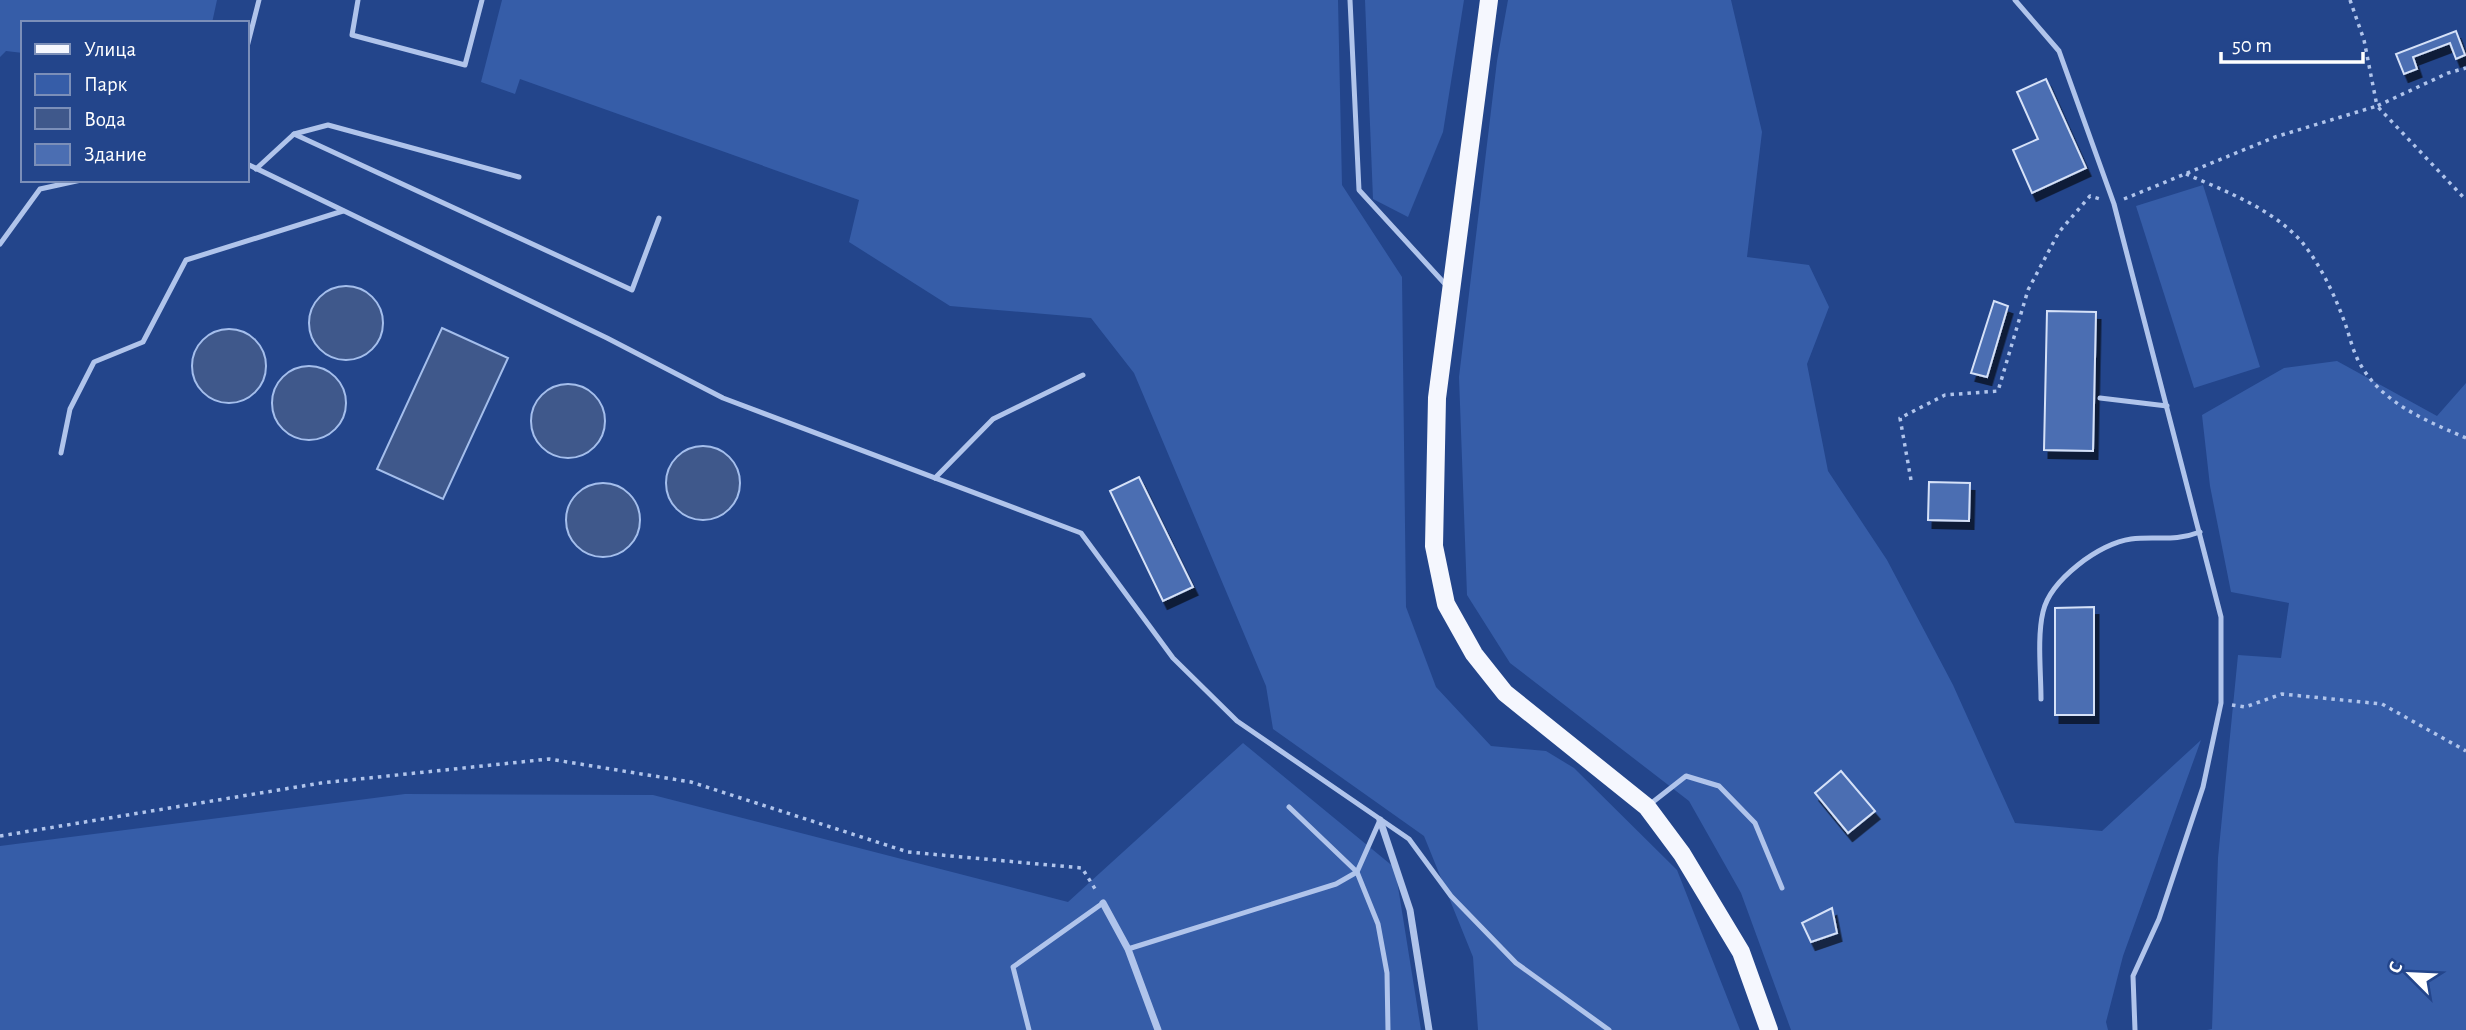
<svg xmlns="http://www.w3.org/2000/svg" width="2466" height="1030" viewBox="0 0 2466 1030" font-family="'Alegreya Sans',sans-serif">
<defs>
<filter id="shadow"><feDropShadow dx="4.5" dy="8" stdDeviation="0" flood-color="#0009"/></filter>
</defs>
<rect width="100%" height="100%" fill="#23458b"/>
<g fill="#365da8">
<polygon points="0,0 217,0 212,23 23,23 23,53 6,51 0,57"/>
<polygon points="502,0 1338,0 1342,185 1402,277 1406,607 1436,687 1491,746 1546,751 1574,768 1677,870 1740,1030 1478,1030 1473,957 1424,836 1273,729 1266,686 1134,373 1091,318 950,306 849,242 859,200 520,79 515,94 481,82"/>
<polygon points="1365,0 1464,0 1443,132 1408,217 1373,199"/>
<polygon points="1508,0 1731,0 1762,132 1747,257 1809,265 1829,307 1807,364 1828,471 1887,560 1953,685 2015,823 2102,831 2201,740 2123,956 2106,1022 2108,1030 1791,1030 1741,893 1689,801 1510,663 1467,595 1459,377 1497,61"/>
<polygon points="2203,185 2260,367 2194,388 2136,206"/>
<polygon points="2337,361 2437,416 2466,383 2466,1030 2207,1030 2212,1029 2218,858 2238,655 2281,658 2289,603 2231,592 2210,486 2202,415 2284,368"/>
<polygon points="1243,743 1395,868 1421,1030 0,1030 0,846 405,794 653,795 1068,902"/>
</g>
<g fill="#3f588b" stroke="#a4beec" stroke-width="2">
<circle cx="346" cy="323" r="37"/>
<polygon points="442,328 508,358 443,499 377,469"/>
<circle cx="229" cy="366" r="37"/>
<circle cx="309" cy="403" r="37"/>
<circle cx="568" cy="421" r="37"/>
<circle cx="703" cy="483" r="37"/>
<circle cx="603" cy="520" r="37"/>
</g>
<g fill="#4b6eb2" stroke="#d5e1f8" stroke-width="2" filter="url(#shadow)">
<polygon points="2456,31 2465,55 2456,59 2450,43 2413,57 2417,69 2404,74 2396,54"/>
<polygon points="2046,79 2086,168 2032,193 2013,150 2038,139 2017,92"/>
<polygon points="1994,301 2008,306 1987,377 1971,373"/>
<polygon points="2047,311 2096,312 2093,451 2044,450"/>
<polygon points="1139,477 1193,587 1163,601 1110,491"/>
<polygon points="1929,482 1970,483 1969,521 1928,520"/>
<polygon points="2094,607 2094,715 2055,715 2055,608"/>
<polygon points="1841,771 1875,811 1848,833 1815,793"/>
<polygon points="1832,908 1837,933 1811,942 1802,923"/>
</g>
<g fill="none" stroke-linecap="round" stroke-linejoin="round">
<g stroke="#b0c4eb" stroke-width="3.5" stroke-dasharray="3.5 5" stroke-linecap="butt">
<polyline points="2350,0 2364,40 2377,106 2448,73 2466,68"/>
<path d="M2186,174c39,17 85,34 115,67 20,24 35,57 45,85 4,12 7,25 13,36 22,41 66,58 107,76"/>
<polyline points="2124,199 2275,137 2377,106 2466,200"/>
<polyline points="1911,480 1900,418 1945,395 1998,391 2028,290 2059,232 2090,196 2100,199"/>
<polyline points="2232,705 2245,707 2282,694 2382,704 2466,751"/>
<polyline points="0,836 321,783 549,759 691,782 908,852 1082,868 1097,892"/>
</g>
<g stroke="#b0c4eb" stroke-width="5">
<polyline points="358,0 352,35 465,65 482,0"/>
<polyline points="1350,0 1359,190 1446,285"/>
<polyline points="2015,0 2059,51 2114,204 2221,617 2221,703 2203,787 2159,919 2133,976 2135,1030"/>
<polyline points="247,47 259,0"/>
<polyline points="294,134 328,125 519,177"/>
<polyline points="247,164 607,338 723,398 1081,533 1173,658 1237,721 1409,839 1451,896 1516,963 1609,1030"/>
<polyline points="256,169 294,134 632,290 659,218"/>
<polyline points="0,244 40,189 81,180"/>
<polyline points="2100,398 2167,406"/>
<polyline points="61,453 70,409 94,362 143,342 186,260 343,211"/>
<polyline points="935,478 993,419 1083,375"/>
<path d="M2041,699c0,-26 -4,-62 2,-87 7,-32 57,-69 88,-73 26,-3 43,3 69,-7"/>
<polyline points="1649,805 1686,776 1719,786 1755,823 1782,888"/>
<polyline points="1380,820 1357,872 1378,924 1387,973 1388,1030"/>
<polyline points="1128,949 1336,884 1357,872 1289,807"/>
<polyline points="1029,1030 1013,967 1103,903"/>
</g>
<g stroke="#b0c4eb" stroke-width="7">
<polyline points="1380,820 1410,910 1429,1030"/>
<polyline points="1103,903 1128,949 1158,1030"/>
</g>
<polyline stroke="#f5f7fe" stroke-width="18" points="1489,0 1437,398 1434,546 1446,604 1474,654 1505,693 1647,807 1682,854 1741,952 1769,1030"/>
</g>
<rect x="21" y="21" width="228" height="161" fill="#23458b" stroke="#7b8fb9" stroke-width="2"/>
<rect x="35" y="44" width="35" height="10" fill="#f5f7fe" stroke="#7b8fb9" stroke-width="2"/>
<text x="84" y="56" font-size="21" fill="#ffffff">Улица</text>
<rect x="35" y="74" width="35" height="21" fill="#365da8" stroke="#7b8fb9" stroke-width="2"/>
<text x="84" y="91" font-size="21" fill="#ffffff">Парк</text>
<rect x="35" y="108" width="35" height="21" fill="#3f588b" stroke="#7b8fb9" stroke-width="2"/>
<text x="84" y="126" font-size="21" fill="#ffffff">Вода</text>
<rect x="35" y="144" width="35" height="21" fill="#4b6eb2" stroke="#7b8fb9" stroke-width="2"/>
<text x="84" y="161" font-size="21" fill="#ffffff">Здание</text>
<g transform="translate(2410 974) rotate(294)" stroke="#23458b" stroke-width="5" paint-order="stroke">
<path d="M0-5L12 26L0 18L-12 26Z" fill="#ffffff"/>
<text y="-10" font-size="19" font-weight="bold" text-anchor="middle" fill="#ffffff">С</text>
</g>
<path d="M2221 52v10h142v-10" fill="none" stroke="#ffffff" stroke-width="3.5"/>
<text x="2232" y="52" font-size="21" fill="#ffffff" stroke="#23458b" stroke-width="5" paint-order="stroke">50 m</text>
</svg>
